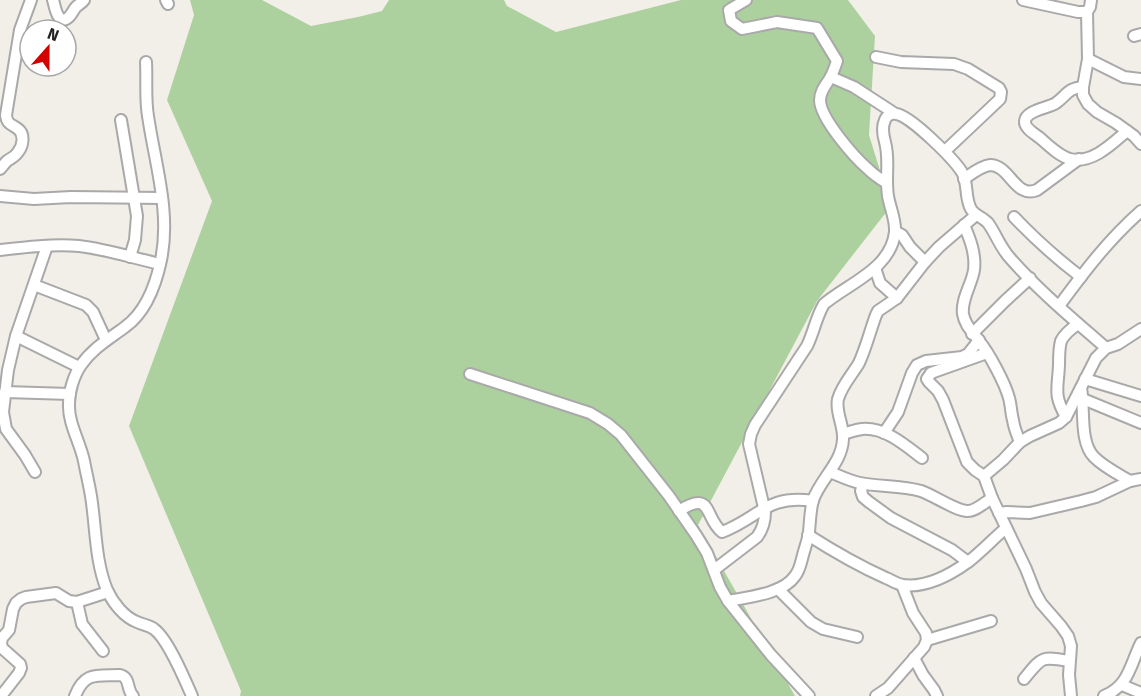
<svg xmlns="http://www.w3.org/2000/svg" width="1141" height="696" viewBox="0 0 1141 696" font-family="'Fira Sans',sans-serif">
<rect width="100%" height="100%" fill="#f2efe9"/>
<polygon fill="#add19e" points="190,0 262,0 311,26 358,17 382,11 389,0 504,0 507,6 556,32 681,0 848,0 875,36 869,135 891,206 817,301 698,525 795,696 240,696 241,691 129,426 212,201 167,100 194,15"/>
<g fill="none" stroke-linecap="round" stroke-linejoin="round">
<g stroke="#a9a9a9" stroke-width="14">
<g id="street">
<path d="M53,0c2,6 4,23 13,19 5,-2 7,-9 10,-12 3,-3 6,-4 8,-7"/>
<polyline points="166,0 168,4"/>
<path d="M746,0l-17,10 2,11 11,8 35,-7 40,6 20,33c-2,6 -4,12 -7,17 -4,7 -10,13 -10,22 0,18 34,57 48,69 5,5 12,10 19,14"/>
<polyline points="1023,0 1078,12 1087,12 1090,7 1091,0"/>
<polyline points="1087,12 1088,59 1083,87 1083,95 1088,104 1097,112 1116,123 1134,136 1141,144"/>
<polyline points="1134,36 1141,34"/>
<polyline points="876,57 901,62 954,64 968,69 999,88 1001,92 1000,99 945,151"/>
<polyline points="1088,59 1124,77 1141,79"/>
<path d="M146,62c1,18 -1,37 2,54 7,48 23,96 13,144 -5,24 -15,52 -36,67 -16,12 -32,21 -44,38 -7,10 -12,26 -12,39 -1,19 11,38 15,57 2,11 5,23 7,35 5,31 4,65 16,94 6,13 17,27 30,32 6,3 12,3 17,7 14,10 31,51 38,67"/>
<polyline points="831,77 854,87 894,113"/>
<path d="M1083,87c-15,1 -16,8 -27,16 -7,5 -30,7 -31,18 -1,7 10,13 15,17 8,7 19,18 30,21 22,5 42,-15 57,-28"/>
<polyline points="121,120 137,216 135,240 130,257"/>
<path d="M0,169c2,-2 4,-5 7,-8 4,-3 8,-4 11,-9 5,-6 7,-18 0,-23 -6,-5 -11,-4 -12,-14l14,-85 11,-30"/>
<path d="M964,179c7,-5 17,-13 26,-14 20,0 25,34 47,25l42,-31"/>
<polyline points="0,196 34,199 71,197 162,198"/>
<path d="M1014,217c21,22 42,41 67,60"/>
<path d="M964,225c6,14 12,29 10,45 -2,14 -13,29 -11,44 2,12 10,18 16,27 10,12 26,42 30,57 2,7 2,15 4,22 1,8 4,15 7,22"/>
<polyline points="895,231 902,235 910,247 925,262"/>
<path d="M0,250c26,-3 53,-6 79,-4 27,3 54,12 81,18"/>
<polyline points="875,268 880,283 897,298"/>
<polyline points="34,285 86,305 93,312 106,340"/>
<path d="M1059,306c25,-34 50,-67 82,-95"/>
<polyline points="972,334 1005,301 1030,278"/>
<polyline points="16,336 79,367"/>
<polyline points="987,353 931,373 927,379 929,382 938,391 943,400 967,462 975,470 984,476 992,498 1026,569 1035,592 1041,603 1061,626 1068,636 1071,646 1069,675 1071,696"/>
<polyline points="470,374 590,413 608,424 621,435 669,496 696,535 707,553 720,587 728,601 771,655 809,696"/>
<polyline points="1085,379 1141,396"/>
<path d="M1081,388c4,20 -2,54 13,69 10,10 24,17 36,24"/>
<polyline points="5,392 70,394"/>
<polyline points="1083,399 1141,423"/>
<path d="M1066,417c-13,-23 -8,-28 -7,-52 0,-8 0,-17 2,-24 4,-8 11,-13 17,-17"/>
<polyline points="884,433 898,412 912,373 917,365 926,361 962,357 968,354 979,340"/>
<path d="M843,434c6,-2 13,-4 19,-5 23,-2 43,16 60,29"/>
<polyline points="35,472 25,455 6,429 3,412 8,370 16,336 47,246"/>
<path d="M830,472c10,4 20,9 30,11 20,4 41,2 61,8 12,4 37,21 47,20 8,0 17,-9 24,-13"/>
<polyline points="984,476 1003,460 1020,442 1030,436 1059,423 1066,417 1096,358 1106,348 1118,344 1141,329"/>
<polyline points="863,484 861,491 863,497 869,502 891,518 952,550 968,562"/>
<path d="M679,511c34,-22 25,7 43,21 37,-14 45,-38 91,-31"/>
<polyline points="999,513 1007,512 1030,513 1081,501 1096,497 1130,481 1141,479"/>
<path d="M808,535c25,16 51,31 78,43 5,2 11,6 17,7 23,3 47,-10 65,-23 13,-10 25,-23 38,-34"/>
<path d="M714,570l43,-33c6,-8 8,-15 8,-25l-16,-68 2,-10 4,-9 52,-79c7,-14 9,-29 17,-42 25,-21 67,-35 71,-72 1,-12 -5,-24 -7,-36 -3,-19 2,-36 -3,-54 -2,-7 -3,-16 0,-22 2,-5 7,-7 11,-6 14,1 60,47 67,60 5,11 2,25 8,35 4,7 12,8 17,14 8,11 12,24 22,35 29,33 63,61 96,90"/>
<polyline points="778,589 811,622 823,629 857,637"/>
<path d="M728,601c20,-4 55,-7 67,-25 5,-6 6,-14 8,-21 2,-8 5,-15 6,-23 1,-10 1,-21 4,-32 8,-22 29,-37 30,-61 1,-14 -8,-27 -5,-40 4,-14 14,-24 21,-36 7,-15 11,-32 17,-48l2,-4 19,-13 28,-36 14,-15 37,-32"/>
<polyline points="77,602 82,624 103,651"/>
<polyline points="927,640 991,621"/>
<polyline points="914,658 923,675 934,690 937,696"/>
<path d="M1024,679c18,-22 17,-23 45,-18"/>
<polyline points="1122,685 1141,693"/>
<polyline points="1,696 19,673 21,668 20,664 2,648 1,643 2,638 9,630 13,609 16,603 21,599 26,597 56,593 69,601 77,602 108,592"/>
<path d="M75,696c10,-25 22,-20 45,-21 11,3 6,14 13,21"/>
<polyline points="876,696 888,688 924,647 927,640 926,633 913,613 902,585"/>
<path d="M1104,696c25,-10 26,-31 37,-53"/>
</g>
</g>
<use href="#street" stroke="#fff" stroke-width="10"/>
</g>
<g transform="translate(48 48) rotate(21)"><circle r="28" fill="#ffffff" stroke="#a7a7a7" stroke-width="1.5"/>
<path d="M0-4.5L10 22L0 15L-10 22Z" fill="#d40000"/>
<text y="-9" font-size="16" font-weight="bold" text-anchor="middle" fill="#222222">N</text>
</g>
</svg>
